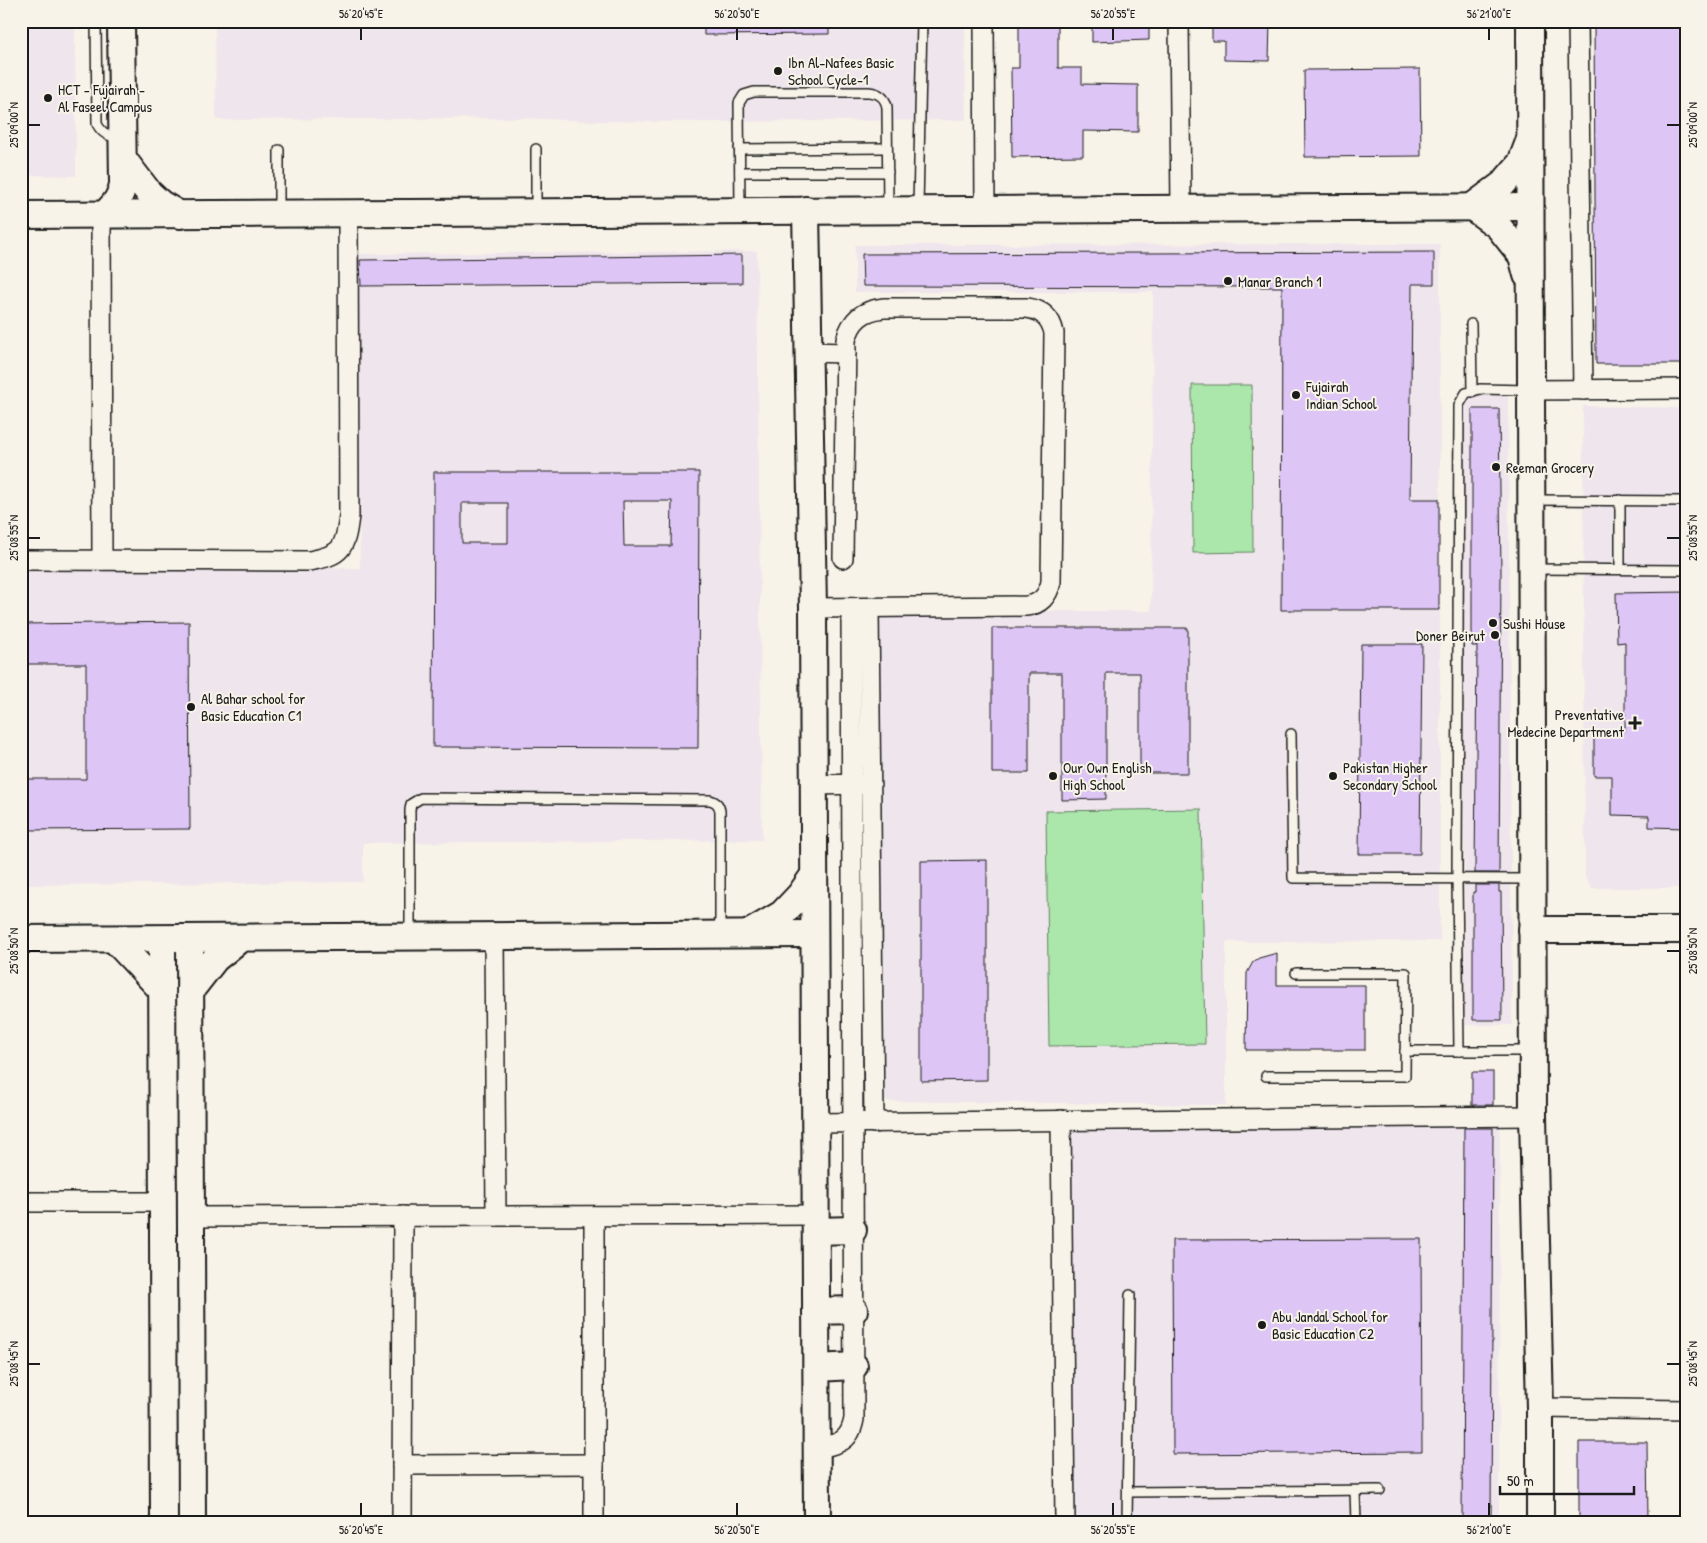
<svg xmlns="http://www.w3.org/2000/svg" width="1707" height="1543" viewBox="0 0 1707 1543" font-family="'Patrick Hand',sans-serif">
<rect width="100%" height="100%" fill="#f7f3e8"/>
<filter id="ink" filterUnits="userSpaceOnUse"><feTurbulence type="fractalNoise" baseFrequency=".02" numOctaves="2"/><feDisplacementMap in="SourceGraphic" scale="10" xChannelSelector="R" yChannelSelector="G"/><feConvolveMatrix kernelMatrix="1 2 1 2 8 2 1 2 1" color-interpolation-filters="sRGB"/></filter>
<g filter="url(#ink)">
<g fill="#efe5ec">
<polygon points="21,21 75,21 76,176 21,175"/>
<polygon points="215,21 965,21 966,120 707,122 590,121 521,118 216,120"/>
<polygon points="1440,244 1440,941 1226,942 1226,1105 880,1101 880,611 1151,611 1153,292 855,292 855,245"/>
<polygon points="757,251 762,840 363,843 363,882 21,885 21,570 360,568 357,254"/>
<polygon points="1508,393 1512,1025 1465,1025 1463,394"/>
<polygon points="1583,406 1686,408 1686,888 1592,888 1585,878"/>
<polygon points="1454,1118 1500,1118 1499,1522 1071,1522 1069,1128 1452,1127"/>
</g>
<g fill="#abe6ab" stroke="#648164">
<polygon points="1192,385 1252,385 1253,552 1193,553"/>
<polygon points="1201,809 1205,1044 1049,1046 1046,811"/>
</g>
<g fill="#ddc5f5" stroke="#1c1c1c" fill-rule="evenodd">
<polygon points="704,21 829,21 829,34 704,35"/>
<polygon points="1019,21 1058,21 1058,68 1082,68 1082,84 1138,85 1138,132 1083,131 1083,156 1012,157 1011,68 1019,68"/>
<polygon points="1092,21 1149,21 1149,40 1092,42"/>
<polygon points="1212,21 1270,21 1269,61 1224,60 1224,41 1212,41"/>
<polygon points="1594,21 1686,21 1686,364 1596,364"/>
<polygon points="1420,69 1421,156 1305,157 1304,70"/>
<polygon points="1434,252 1434,284 1412,284 1410,499 1439,499 1439,610 1281,610 1282,287 863,286 862,254"/>
<polygon points="742,255 742,283 361,286 360,260"/>
<polygon points="1472,409 1499,409 1501,573 1499,873 1475,873 1477,646 1472,646"/>
<path d="M434,472h265l-1,276 -265,-1zM623,501h49l-1,45h-47zM462,503h46v40h-46z"/>
<polygon points="1686,592 1686,828 1649,827 1649,816 1612,815 1612,776 1594,776 1594,731 1625,731 1625,642 1617,643 1616,593"/>
<polygon points="189,622 190,829 21,830 21,779 86,779 86,664 21,664 21,624"/>
<polygon points="992,628 1188,628 1188,773 1140,773 1140,673 1106,673 1106,799 1062,800 1062,673 1029,673 1029,773 992,773"/>
<polygon points="1361,644 1422,644 1420,854 1359,854"/>
<polygon points="987,860 987,1080 921,1081 921,861"/>
<polygon points="1475,885 1499,885 1499,892 1501,892 1502,1020 1473,1020 1473,892 1475,892"/>
<polygon points="1277,953 1277,985 1365,985 1365,1050 1246,1050 1247,973 1253,962 1259,958"/>
<rect x="1472" y="1072" width="21" height="33"/>
<polygon points="1464,1128 1493,1128 1491,1522 1462,1522"/>
<polygon points="1421,1239 1422,1452 1173,1454 1172,1240"/>
<polygon points="1579,1442 1647,1442 1648,1522 1579,1522"/>
</g>
<g fill="none" stroke-linecap="round" stroke-linejoin="round">
<g stroke="#1c1c1c" stroke-width="12">
<g id="lane">
<path d="M96,21l1,103c6,11 12,12 24,14"/>
<polyline points="536,149 536,209"/>
<polyline points="739,149 887,148"/>
<polyline points="279,150 279,212"/>
<polyline points="740,172 888,172"/>
<polyline points="918,207 922,21"/>
<path d="M740,209l-1,-106 5,-8 10,-3h115c10,1 16,5 18,15l1,100"/>
<polyline points="1471,324 1472,392"/>
<polyline points="1534,500 1686,501"/>
<polyline points="1534,569 1686,570"/>
<polyline points="1620,569 1620,500"/>
<polyline points="1291,734 1293,878 1529,879"/>
<path d="M410,935v-125l1,-6 10,-6 289,2c7,2 9,5 10,11v120"/>
<polyline points="1405,1051 1530,1051"/>
<polyline points="1459,1051 1457,879 1459,405 1466,393 1480,389 1528,390"/>
<polyline points="1266,1076 1405,1076 1406,973 1296,973"/>
<polyline points="1355,1491 1356,1522"/>
<polyline points="1128,1492 1380,1490"/>
<polyline points="1127,1522 1130,1295"/>
</g>
</g>
<g stroke="#1c1c1c" stroke-width="22">
<g id="street">
<polyline points="984,21 985,209"/>
<polyline points="1179,21 1181,208"/>
<polyline points="1578,21 1583,390"/>
<polyline points="101,215 102,560"/>
<polyline points="808,352 846,353"/>
<polyline points="1531,390 1686,389"/>
<path d="M21,560l288,1c33,-6 36,-12 40,-45l-1,-303"/>
<path d="M813,608l213,-2c14,-1 22,-10 25,-24l3,-249c-3,-15 -12,-23 -27,-25h-143c-21,2 -33,12 -38,32l-3,218"/>
<polyline points="869,608 874,1123"/>
<polyline points="813,785 864,784"/>
<polyline points="494,935 496,1216"/>
<polyline points="1061,1120 1065,1522"/>
<polyline points="815,1123 1533,1116"/>
<polyline points="21,1202 163,1202"/>
<polyline points="191,1217 816,1215"/>
<polyline points="1540,1408 1686,1410"/>
<path d="M817,1448c21,-4 33,-6 37,-29l-3,-811"/>
<polyline points="402,1465 594,1464"/>
<polyline points="402,1522 403,1216"/>
<polyline points="594,1522 594,1216"/>
</g>
</g>
<g stroke="#1c1c1c" stroke-width="30">
<g id="secondary">
<polyline points="1530,21 1533,1116 1540,1408 1540,1522"/>
<polyline points="123,159 149,193 161,204 180,215"/>
<polyline points="806,210 813,608 817,1522"/>
<path d="M105,214c10,-10 16,-17 18,-30l-2,-163"/>
<polyline points="21,215 1530,207"/>
<polyline points="1527,275 1522,256 1498,226 1472,207 1503,184 1521,163 1529,142"/>
<polyline points="1532,930 1686,930"/>
<polyline points="748,934 782,914 800,895 814,875"/>
<path d="M21,939c265,0 529,-4 793,-5"/>
<polyline points="114,939 162,990"/>
<polyline points="162,939 164,1522"/>
<polyline points="190,940 192,1522"/>
<polyline points="190,991 215,959 241,938"/>
<polyline points="816,1231 853,1230"/>
<polyline points="816,1311 854,1310"/>
<polyline points="817,1368 854,1366"/>
</g>
</g>
<use href="#lane" stroke="#f7f3e8" stroke-width="9"/>
<use href="#street" stroke="#f7f3e8" stroke-width="19"/>
<use href="#secondary" stroke="#f7f3e8" stroke-width="26"/>
</g>
</g>
<path fill="none" stroke="#1c1c1c" stroke-width="2" d="M361,28v12M737,28v12M1113,28v12M1489,28v12M28,125h12M1667,125h13M28,538h12M1667,538h13M28,951h12M1667,951h13M28,1364h12M1667,1364h13M361,1503v13M737,1503v13M1113,1503v13M1489,1503v13"/>
<g fill="#1c1c1c" stroke="#f7f3e8" stroke-width="2">
<circle cx="778" cy="71" r="5"/>
<circle cx="48" cy="98" r="5"/>
<circle cx="1228" cy="281" r="5"/>
<circle cx="1296" cy="395" r="5"/>
<circle cx="1496" cy="467" r="5"/>
<circle cx="1493" cy="623" r="5"/>
<circle cx="1495" cy="635" r="5"/>
<circle cx="191" cy="707" r="5"/>
<path d="M1632.5 715.5h5v5h5v5h-5v5h-5v-5h-5v-5h5z"/>
<circle cx="1053" cy="776" r="5"/>
<circle cx="1333" cy="776" r="5"/>
<circle cx="1262" cy="1325" r="5"/>
</g>
<g text-anchor="middle" dominant-baseline="central" stroke-width="4" stroke-linejoin="round" paint-order="stroke">
<g font-size="15" fill="#1c1c1c" stroke="#f7f3e8" text-anchor="start">
<text x="788" y="62">Ibn Al-Nafees Basic<tspan x="788" dy="17">School Cycle-1</tspan></text>
<text x="58" y="89">HCT - Fujairah -<tspan x="58" dy="17">Al Faseel Campus</tspan></text>
<text x="1238" y="281">Manar Branch 1</text>
<text x="1306" y="386">Fujairah<tspan x="1306" dy="17">Indian School</tspan></text>
<text x="1506" y="467">Reeman Grocery</text>
<text x="1503" y="623">Sushi House</text>
<text x="1485" y="635" text-anchor="end">Doner Beirut</text>
<text x="201" y="698">Al Bahar school for<tspan x="201" dy="17">Basic Education C1</tspan></text>
<text x="1624" y="714" text-anchor="end">Preventative<tspan x="1624" dy="17">Medecine Department</tspan></text>
<text x="1063" y="767">Our Own English<tspan x="1063" dy="17">High School</tspan></text>
<text x="1343" y="767">Pakistan Higher<tspan x="1343" dy="17">Secondary School</tspan></text>
<text x="1272" y="1316">Abu Jandal School for<tspan x="1272" dy="17">Basic Education C2</tspan></text>
</g>
</g>
<rect width="1707" height="1543" fill="none" stroke="#f7f3e8" stroke-width="55"/>
<path d="M1500 1486v8h134v-8" fill="none" stroke="#1c1c1c" stroke-width="2.5"/>
<text x="1507" y="1486" font-size="15" fill="#1c1c1c" stroke="#f7f3e8" stroke-width="4" paint-order="stroke">50 m</text>
<rect x="28" y="28" width="1652" height="1488" fill="none" stroke="#1c1c1c" stroke-width="2"/>
<g font-size="12" text-anchor="middle" fill="#1c1c1c">
<text x="361" y="18">56°20'45"E</text>
<text x="737" y="18">56°20'50"E</text>
<text x="1113" y="18">56°20'55"E</text>
<text x="1489" y="18">56°21'00"E</text>
<text transform="translate(14 125) rotate(-90)" y="4">25°09'00"N</text>
<text transform="translate(1693 125) rotate(-90)" y="4">25°09'00"N</text>
<text transform="translate(14 538) rotate(-90)" y="4">25°08'55"N</text>
<text transform="translate(1693 538) rotate(-90)" y="4">25°08'55"N</text>
<text transform="translate(14 951) rotate(-90)" y="4">25°08'50"N</text>
<text transform="translate(1693 951) rotate(-90)" y="4">25°08'50"N</text>
<text transform="translate(14 1364) rotate(-90)" y="4">25°08'45"N</text>
<text transform="translate(1693 1364) rotate(-90)" y="4">25°08'45"N</text>
<text x="361" y="1534">56°20'45"E</text>
<text x="737" y="1534">56°20'50"E</text>
<text x="1113" y="1534">56°20'55"E</text>
<text x="1489" y="1534">56°21'00"E</text>
</g>
</svg>
